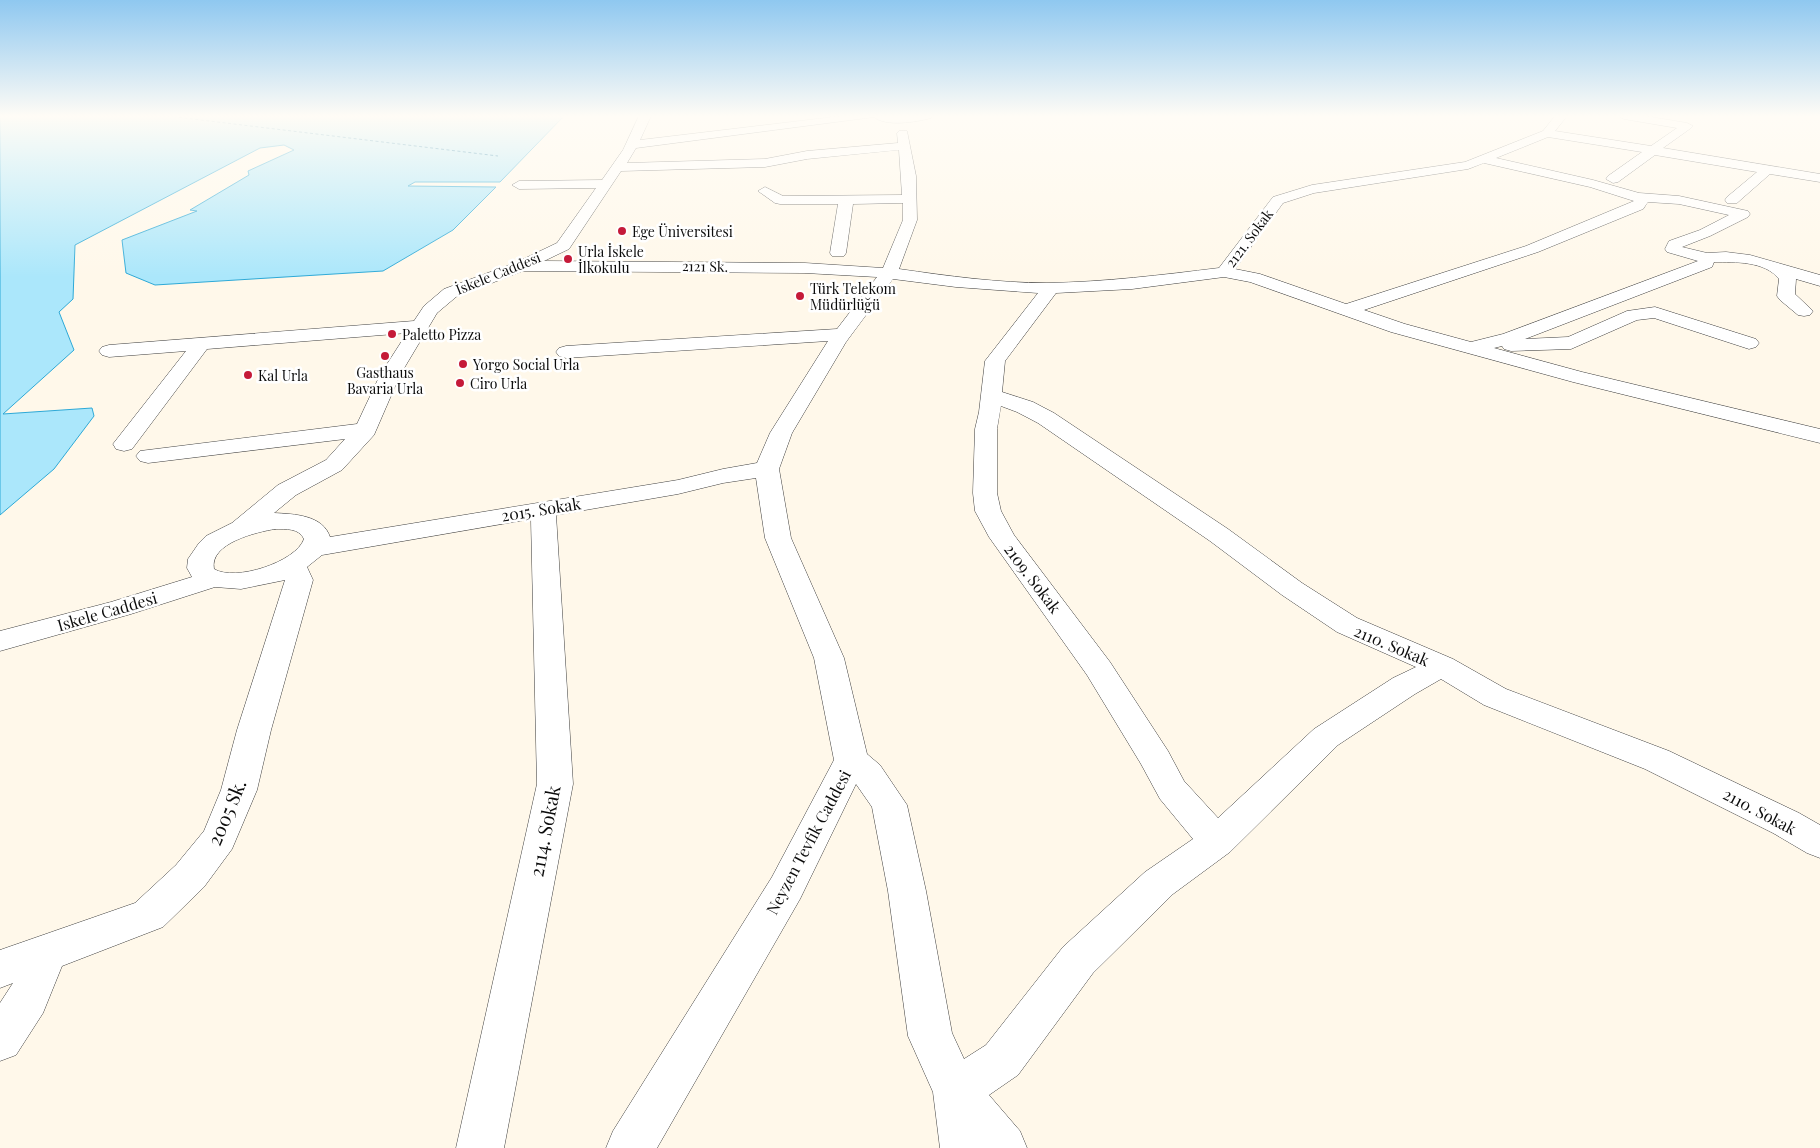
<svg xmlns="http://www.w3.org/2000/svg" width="1820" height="1148" viewBox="0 0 1820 1148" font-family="'Playfair Display',serif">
<rect width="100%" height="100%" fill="#fff8ea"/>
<polygon fill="#abe7fb" stroke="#2da9d7" points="0,116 564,116 500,182 415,182 408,186 496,187 453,230 383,271 155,285 126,273 122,240 197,211 190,210 249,175 248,171 294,150 284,145 260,148 75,245 73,299 59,312 74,350 3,414 92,408 94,416 54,469 0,515"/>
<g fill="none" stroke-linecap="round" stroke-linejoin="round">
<polyline stroke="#0d77a6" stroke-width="1" stroke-dasharray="3 2.5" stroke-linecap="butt" points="168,116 498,156"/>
<g stroke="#3f3f3f" stroke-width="1">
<path id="minor" d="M639,116h12l-11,24 202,-24h91l-2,2c-15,4 -45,9 -57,-1l-238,31 -9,15 138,-4 42,-8 91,-8 -1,-10 2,-2h8l9,45 1,44 -18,49c49,7 99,14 148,14 58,-1 115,-8 172,-15l54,-71 39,-12 153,-23 78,-31 12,-15h12l-12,15 96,15 26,-18 -53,-9 -6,-3h27l42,7 6,3 -2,2 -28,20 157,26v8l-50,-8 -33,29h-10l-2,-3 2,-3 30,-25 -102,-17 -37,27 -5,1 -7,-4 2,-3 34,-24 -94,-15 -52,21 97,22 46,13 40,3 69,15 2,3 -2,3 -38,19 -28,11 25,6 19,-1 24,3 70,20v11l-24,-7 -1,15 18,17 -3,4 -6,1 -6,-1 -18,-15 -3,-4 2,-17c-14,-18 -44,-17 -65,-17l-2,5 -187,72 43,-2 59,-26 28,-4 101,32 3,4 -3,4 -7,2 -95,-31 -17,2 -66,29 -60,2 -7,-2 -2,-3 -8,2 88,24 238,57v14l-247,-61 -182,-50 -141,-50 -26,-5 -92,12 -76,4 -51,68 -3,31 31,10 21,11 174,116 74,54 55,35 96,41 53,30 163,62 130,62 21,12v33l-13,-5 -34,-20 -128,-64 -161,-64 -43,-26 -26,15 -77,51 -108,107 -57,42 -80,79 -75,102 -29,20 31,36 7,17h-87l-7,-56 -25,-56 -20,-145 -16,-84 -16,-23 -56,115 -143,249h-51l7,-17 159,-254 62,-117 -20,-102 -49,-120 -9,-60 -33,5 -45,11 -122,21 17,269 -69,364h-48l81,-364 -6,-265 -209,36 -15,12 6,13 -42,150 -14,60 -25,59 -28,38 -41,40 -101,39 -19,47 -27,42 -16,6v-58l13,-20 -13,5v-38l135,-47 41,-38 28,-34 17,-41 16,-60 48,-150 -44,9 -26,-2 -84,27 -131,37v-20l111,-29 81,-25 -5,-9 1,-9 11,-16 7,-7 26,-13 46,-38 48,-25 19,-21 -197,24 -8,-2 -4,-5 4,-5 217,-27 23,-49 27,-42 -200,16 -75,100 -8,2 -8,-2 -3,-5 73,-93 -77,6 -7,-2 -3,-4 3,-4 7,-2 305,-24 10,-15 20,-17 71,-26 42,-20 39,-55 -77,1 -7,-4 7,-4 83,-1 21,-30zM899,150l3,45 -119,1 -18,-9 -7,4 17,12 5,1h58l-8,49 2,3h12l2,-3 7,-49 50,-1v17l-20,48 -78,-5 -261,-2 25,-12 52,-78 144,-4 42,-8zM1484,163l106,24 44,14 -108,45 -180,58 -86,-30 -25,-5 48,-66 31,-10 154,-24zM1648,202l31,2 50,11 -29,15 -31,11 -4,8 2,3 31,9 -195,73 -32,8 -66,-18 -41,-14 174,-58 105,-43zM523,271l282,2 72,4 -40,52 -271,17 -7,2 -3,4 3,4 7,2 262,-17 -58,92 -13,30 -34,6 -45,11 -348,57c-7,-22 -36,-23 -56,-24l22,-18 46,-25 32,-35 26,-60 37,-62 19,-16zM893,279l63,8 82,6 -53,68 -6,51 -4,17 -2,64 2,18 14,26 98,138 54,89 19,35 33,40 -48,33 -82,75 -77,98 -22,14 -12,-26 -26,-142 -19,-86 -27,-40 -13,-11 -23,-96 -53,-120 -12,-69 13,-36 54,-91zM1001,406l16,6 21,11 172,118 72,54 55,37 79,35 -23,11 -79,51 -96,89 -34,-37 -16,-30 -58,-89 -96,-127 -13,-24 -4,-18v-64zM275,529c11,0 24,-1 29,10 -8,23 -69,43 -90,30 -5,-26 43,-37 61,-40z"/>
</g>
<use href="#minor" fill="#fff" fill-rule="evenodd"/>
</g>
<linearGradient id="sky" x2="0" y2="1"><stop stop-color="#8fc8f0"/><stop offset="0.42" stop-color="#fffcf6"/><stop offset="1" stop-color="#fffcf6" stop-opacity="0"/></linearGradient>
<rect width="1820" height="277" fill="url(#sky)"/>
<g fill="#c51a39" stroke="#fff" stroke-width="2">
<circle cx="622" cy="231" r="5"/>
<circle cx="568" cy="259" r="5"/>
<circle cx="800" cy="296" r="5"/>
<circle cx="392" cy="334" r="5"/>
<circle cx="385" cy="356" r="5"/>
<circle cx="463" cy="364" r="5"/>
<circle cx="248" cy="375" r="5"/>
<circle cx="460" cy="383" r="5"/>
</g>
<g text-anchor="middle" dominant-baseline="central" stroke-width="5" stroke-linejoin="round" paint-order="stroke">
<g font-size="14" fill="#0c0c0c" stroke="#fff" text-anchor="start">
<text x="632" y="231">Ege Üniversitesi</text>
<text x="578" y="251">Urla İskele<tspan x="578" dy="16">İlkokulu</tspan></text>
<text x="810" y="288">Türk Telekom<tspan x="810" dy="16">Müdürlüğü</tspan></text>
<text x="402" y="334">Paletto Pizza</text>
<text x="473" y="364">Yorgo Social Urla</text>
<text x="385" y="372" text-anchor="middle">Gasthaus<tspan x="385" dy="16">Bavaria Urla</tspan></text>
<text x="258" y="375">Kal Urla</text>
<text x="470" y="383">Ciro Urla</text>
</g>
<g font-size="14" fill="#0c0c0c" stroke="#fff">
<text transform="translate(1249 238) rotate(-53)">2121. Sokak</text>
<text transform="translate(705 266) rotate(1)">2121 Sk.</text>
<text transform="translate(498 273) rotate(-22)">İskele Caddesi</text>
</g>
<g font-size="16" fill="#0c0c0c" stroke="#fff">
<text transform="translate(541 509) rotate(-9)">2015. Sokak</text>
<text transform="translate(1033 578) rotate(53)">2109. Sokak</text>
<text transform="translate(107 611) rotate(-16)">Iskele Caddesi</text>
<text transform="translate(1392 645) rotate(23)">2110. Sokak</text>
<text transform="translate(1760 811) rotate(28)">2110. Sokak</text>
<text transform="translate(808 842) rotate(-62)">Neyzen Tevfik Caddesi</text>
</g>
<g font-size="19" fill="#0c0c0c" stroke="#fff">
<text transform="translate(226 812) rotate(-67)">2005 Sk.</text>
<text transform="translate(544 831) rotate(-79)">2114. Sokak</text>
</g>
</g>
</svg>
